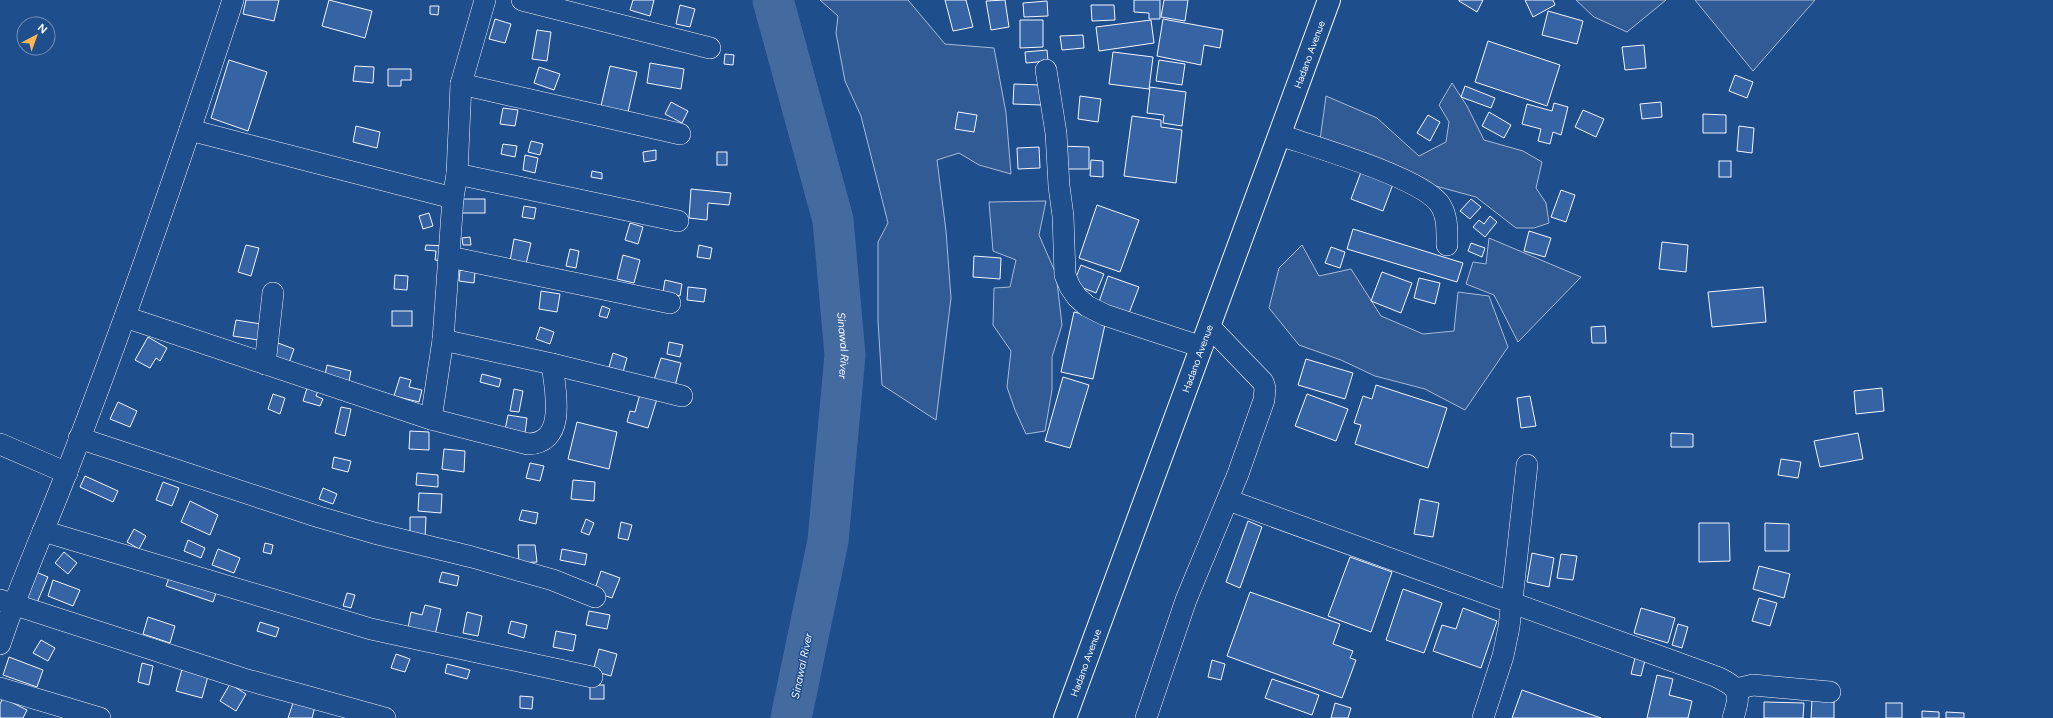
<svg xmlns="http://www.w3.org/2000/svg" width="2053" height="718" viewBox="0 0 2053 718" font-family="Figtree,sans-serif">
<rect width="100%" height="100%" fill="#1f4e8c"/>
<g fill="#305b95" stroke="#a8bbd7">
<polygon points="820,0 908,0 945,44 994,48 1006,113 1011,174 979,165 959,153 937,160 946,231 951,298 936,420 882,385 878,321 878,242 888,223 861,116 845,81 836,33 838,16"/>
<polygon points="1576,0 1666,0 1627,32 1594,17"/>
<polygon points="1695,0 1815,0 1753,71"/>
<polygon points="1452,83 1467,106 1484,140 1523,151 1542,162 1536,188 1546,203 1549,223 1534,228 1516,228 1476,197 1421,182 1320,140 1326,96 1377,118 1419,156 1446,142 1449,122 1439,105"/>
<polygon points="1046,201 1039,235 1056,274 1062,325 1052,357 1052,390 1045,431 1026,434 1015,410 1007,387 1011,351 993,325 994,288 1010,287 1016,260 993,251 989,202"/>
<polygon points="1489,238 1581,277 1518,342 1494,295 1466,284 1473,262 1486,264"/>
<polygon points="1302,245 1319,276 1351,269 1381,316 1423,334 1454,331 1458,292 1489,296 1508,347 1465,410 1425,389 1375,376 1341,360 1299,345 1269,308 1279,268"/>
</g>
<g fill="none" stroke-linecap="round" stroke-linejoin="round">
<path stroke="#446ba0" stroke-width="41" id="s1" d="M773,0l60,220 12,135 -17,186 -37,177"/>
</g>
<g fill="#3563a3" stroke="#f2f6ff">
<polygon points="246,0 279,0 274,21 243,14"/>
<polygon points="329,0 372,11 365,38 322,26"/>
<polygon points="633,0 654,0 650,16 630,10"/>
<polygon points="945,0 966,0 973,27 953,31"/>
<polygon points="1005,0 1009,27 991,30 986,1"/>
<polygon points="1134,0 1160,0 1160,19 1149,19 1149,13 1134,12"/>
<polygon points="1164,0 1188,0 1185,21 1161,17"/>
<polygon points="1459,0 1483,0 1477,12 1459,1"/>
<polygon points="1525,0 1553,0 1555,5 1533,17"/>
<polygon points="1047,1 1048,16 1024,17 1023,3"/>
<polygon points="680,5 695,9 690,27 676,24"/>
<polygon points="1091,5 1114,5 1115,20 1092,21"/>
<polygon points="430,6 439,6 438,15 430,14"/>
<polygon points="1548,11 1583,21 1577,44 1542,35"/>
<polygon points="495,19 511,24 505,43 489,39"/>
<polygon points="1163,19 1223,30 1220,48 1204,45 1201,65 1157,56"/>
<polygon points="1020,20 1043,20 1043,47 1020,48"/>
<polygon points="1151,20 1154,43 1099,51 1096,27"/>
<polygon points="537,30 551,32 547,61 532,59"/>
<polygon points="1083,35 1084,48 1062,50 1060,36"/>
<polygon points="1488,41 1560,65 1547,106 1475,82"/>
<polygon points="1644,45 1646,68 1625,70 1622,47"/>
<polygon points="1047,50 1048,61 1026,63 1025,52"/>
<polygon points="1113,52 1153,57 1149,89 1109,84"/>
<polygon points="725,54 734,55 733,65 724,64"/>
<polygon points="229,60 267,72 248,131 211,118"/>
<polygon points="1159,60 1185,64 1182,85 1156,81"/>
<polygon points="650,63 684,69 681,89 647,83"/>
<polygon points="355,66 374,67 373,83 353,81"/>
<polygon points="610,66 637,72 628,112 601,106"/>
<polygon points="539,67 560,74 554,90 534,83"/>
<polygon points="388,69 411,69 411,80 401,80 401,86 388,86"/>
<polygon points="1735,75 1753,82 1747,98 1729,91"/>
<polygon points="1014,84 1041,85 1041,105 1013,104"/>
<polygon points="1465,86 1495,98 1491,108 1461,97"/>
<polygon points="1150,87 1186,92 1182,126 1163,123 1164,115 1147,113"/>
<polygon points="1080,96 1101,99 1098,122 1078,119"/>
<polygon points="671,102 688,111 682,123 665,114"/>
<polygon points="1661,102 1662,117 1642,119 1640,104"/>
<polygon points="1554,103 1568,107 1561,135 1553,132 1550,144 1538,141 1541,129 1522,124 1527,104 1552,111"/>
<polygon points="503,108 518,110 515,126 500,124"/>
<polygon points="1583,110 1604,119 1596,137 1575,127"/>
<polygon points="958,112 977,115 974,132 955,129"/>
<polygon points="1489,112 1511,125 1504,138 1482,126"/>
<polygon points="1703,114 1726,115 1726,133 1703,133"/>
<polygon points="1428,115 1440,122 1430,141 1417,133"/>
<polygon points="1132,116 1161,120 1161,127 1182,130 1176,183 1124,176"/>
<polygon points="356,126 380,132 377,148 353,142"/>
<polygon points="1739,126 1754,128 1752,153 1737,151"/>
<polygon points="531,141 543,144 540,155 528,152"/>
<polygon points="503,144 517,146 515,157 501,154"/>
<polygon points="1060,146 1089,147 1089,169 1059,169"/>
<polygon points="1039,147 1040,168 1018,169 1017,148"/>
<polygon points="656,150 656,160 644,162 643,152"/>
<rect x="717" y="152" width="10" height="13"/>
<polygon points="525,155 538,158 535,173 523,170"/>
<polygon points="1091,160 1103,161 1103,177 1090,176"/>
<rect x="1719" y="161" width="12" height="16"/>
<polygon points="592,171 602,173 602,179 591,177"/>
<polygon points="1361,172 1393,184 1383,211 1351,199"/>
<polygon points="691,189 731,193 729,205 708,203 707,220 689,218"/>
<polygon points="1561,190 1575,195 1566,222 1551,217"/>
<rect x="462" y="199" width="23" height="14"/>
<polygon points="1471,199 1481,207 1470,219 1460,211"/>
<polygon points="1097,205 1139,220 1120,272 1079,258"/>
<polygon points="524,206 536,208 534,219 522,217"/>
<polygon points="429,213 433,226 423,229 419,216"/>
<polygon points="1490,216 1497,222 1485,237 1473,227 1479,220 1484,224"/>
<polygon points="630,223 643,227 638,244 625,240"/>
<polygon points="1353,229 1463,263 1457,282 1347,249"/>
<polygon points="1529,231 1551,238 1545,257 1524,251"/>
<polygon points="470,237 471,245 463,245 462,238"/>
<polygon points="514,239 531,243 526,264 510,261"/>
<polygon points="1662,242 1688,245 1686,272 1659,269"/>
<polygon points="1471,243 1485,248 1482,257 1468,251"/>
<polygon points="246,245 259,248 251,276 238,272"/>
<polygon points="426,245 446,246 445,261 435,260 436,251 425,250"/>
<polygon points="699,245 712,248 710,259 697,257"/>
<polygon points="1331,247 1345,252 1340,268 1325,263"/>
<polygon points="570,249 579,251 576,268 566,266"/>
<polygon points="623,255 640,260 634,283 617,279"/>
<polygon points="974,256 1001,258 1000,279 973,277"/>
<polygon points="1081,265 1104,274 1096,293 1073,284"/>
<polygon points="460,270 475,272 474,283 459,281"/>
<polygon points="1382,272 1412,283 1401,313 1371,301"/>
<polygon points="395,275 408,276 407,290 394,289"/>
<polygon points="1108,276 1139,287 1128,316 1098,305"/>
<polygon points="1419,278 1440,283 1435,304 1414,298"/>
<polygon points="665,280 682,284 680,296 663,292"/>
<polygon points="688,287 706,289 704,302 687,300"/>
<polygon points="1763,287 1766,322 1712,327 1708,292"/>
<polygon points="541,291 560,294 557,312 539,309"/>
<polygon points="602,306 610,309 607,318 599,316"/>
<rect x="392" y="311" width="20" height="15"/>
<polygon points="1074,312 1106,320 1093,379 1061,372"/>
<polygon points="236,320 261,324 258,340 233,336"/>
<polygon points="1605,326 1606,343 1592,343 1591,327"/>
<polygon points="540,327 554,332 550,344 536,339"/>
<polygon points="148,337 167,348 160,361 156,358 150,368 135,360"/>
<polygon points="669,342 683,345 680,357 667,354"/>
<polygon points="278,343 294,349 289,363 273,357"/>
<polygon points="613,353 627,358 623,372 609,367"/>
<polygon points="661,358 681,363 675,386 654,380"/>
<polygon points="1306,359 1353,373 1345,399 1298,385"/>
<polygon points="327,365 351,371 349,381 325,375"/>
<polygon points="482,374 501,379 499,387 480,382"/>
<polygon points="400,377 411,380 409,387 422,390 419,402 394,396"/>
<polygon points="1063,377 1089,385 1070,448 1045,441"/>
<polygon points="308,385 319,388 316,396 323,399 320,406 303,401"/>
<polygon points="1376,385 1447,408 1428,468 1355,444 1361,425 1354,423 1363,396 1372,399"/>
<polygon points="1882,388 1884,411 1856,414 1854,391"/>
<polygon points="514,389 523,391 519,412 510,411"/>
<polygon points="273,394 285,398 280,414 268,409"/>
<polygon points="640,394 657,399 648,428 627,422 630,411 635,412"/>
<polygon points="1307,394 1348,409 1336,441 1295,426"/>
<polygon points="1530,396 1536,426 1521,428 1517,398"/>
<polygon points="118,402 137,411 130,427 110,419"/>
<polygon points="341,407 351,409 345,436 335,433"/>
<polygon points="508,415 527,418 525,433 505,430"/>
<polygon points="577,422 617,432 609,469 568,459"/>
<polygon points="410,431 429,432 429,450 409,449"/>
<polygon points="1671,433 1693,434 1693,447 1671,447"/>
<polygon points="1858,433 1863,459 1820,467 1814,441"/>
<polygon points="444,449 465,451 464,472 442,469"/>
<polygon points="334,457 351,461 348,472 332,468"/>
<polygon points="1781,459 1801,462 1798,478 1778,475"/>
<polygon points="530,463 544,466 540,481 526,478"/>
<polygon points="417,473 438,475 438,487 416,485"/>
<polygon points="85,476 118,491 113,502 80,487"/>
<polygon points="573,480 595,482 594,501 571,499"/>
<polygon points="163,482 179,488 172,506 156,500"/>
<polygon points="323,488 337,494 333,504 319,499"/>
<polygon points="419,493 442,494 441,513 418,511"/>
<polygon points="1420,499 1439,503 1433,537 1414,534"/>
<polygon points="190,501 218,515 210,535 181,522"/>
<polygon points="522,510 538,513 536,524 519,520"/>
<polygon points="410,517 426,517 425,538 410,538"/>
<polygon points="586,519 594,523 589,535 581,532"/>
<polygon points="1248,521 1262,527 1240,588 1226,582"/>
<polygon points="621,522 632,525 628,540 618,538"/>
<polygon points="1699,523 1729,523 1730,561 1699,562"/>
<polygon points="1765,523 1789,524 1789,551 1765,551"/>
<polygon points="134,529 146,536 139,549 127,542"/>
<polygon points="188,540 205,548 201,558 184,551"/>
<polygon points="265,543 273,545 271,554 263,552"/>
<polygon points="518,545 535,545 537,562 519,563"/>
<polygon points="218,549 240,558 234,573 212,565"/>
<polygon points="562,549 587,554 585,565 560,560"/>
<polygon points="64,552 77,563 68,574 55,563"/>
<polygon points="1532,553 1554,558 1549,587 1527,582"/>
<polygon points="1561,554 1577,556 1573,580 1557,578"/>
<polygon points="1350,557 1392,572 1371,632 1328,616"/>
<polygon points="1759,566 1790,574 1784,598 1753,589"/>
<polygon points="601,571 620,578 612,598 594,592"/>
<polygon points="36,572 48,577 36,605 24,599"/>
<polygon points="442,572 459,576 457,586 439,582"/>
<polygon points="169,578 216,593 213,602 166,586"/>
<polygon points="53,580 80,590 73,606 48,596"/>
<polygon points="1403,589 1442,603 1424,653 1386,640"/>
<polygon points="1250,592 1340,624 1333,644 1353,651 1350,658 1356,660 1342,698 1227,656"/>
<polygon points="347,593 355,595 351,608 343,606"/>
<polygon points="1759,598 1777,603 1770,626 1752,621"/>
<polygon points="425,605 441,609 435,635 408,628 411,612 422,615"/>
<polygon points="1463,608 1497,621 1481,668 1433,651 1442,625 1456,629"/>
<polygon points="1641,608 1675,618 1668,643 1634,633"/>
<polygon points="589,611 610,615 607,629 586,625"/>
<polygon points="467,612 482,616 478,636 463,633"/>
<polygon points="148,617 175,626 170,643 143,634"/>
<polygon points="511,621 527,625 524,638 508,633"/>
<polygon points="260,622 279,628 276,637 257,631"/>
<polygon points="1678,624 1688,627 1682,648 1672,645"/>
<polygon points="556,631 576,635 573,651 553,647"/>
<polygon points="41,640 55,648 48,661 33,653"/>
<polygon points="599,649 617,654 611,676 593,671"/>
<polygon points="396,654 410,659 405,672 391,668"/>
<polygon points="1636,654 1646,656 1641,676 1631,674"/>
<polygon points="9,657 43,670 37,687 3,675"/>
<polygon points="1212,660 1225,664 1221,680 1208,677"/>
<polygon points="142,663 153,666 149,685 138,682"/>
<polygon points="447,664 470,670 467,679 445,673"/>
<polygon points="182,669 208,676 202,698 176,691"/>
<polygon points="1657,675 1673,679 1669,695 1692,701 1688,718 1647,718"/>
<polygon points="1272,679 1319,695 1312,715 1265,698"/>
<polygon points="230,684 246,694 236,711 220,701"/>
<rect x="590" y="685" width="14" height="14"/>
<polygon points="1522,690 1601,718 1512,718"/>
<polygon points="520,696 533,697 532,709 520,708"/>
<polygon points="3,698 27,710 23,718 0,718 0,704"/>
<polygon points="294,700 315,707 312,718 288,718"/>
<polygon points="1812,700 1834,701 1834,718 1811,718"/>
<polygon points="1764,702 1804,703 1803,718 1764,718"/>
<polygon points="1335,703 1351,708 1348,718 1331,718"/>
<rect x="1886" y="703" width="16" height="15"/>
<polygon points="1922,711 1939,712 1939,718 1922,718"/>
<polygon points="1946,712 1964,713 1964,718 1946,718"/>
</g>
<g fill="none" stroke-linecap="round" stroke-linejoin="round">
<g stroke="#f2f6ff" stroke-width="22">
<g id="street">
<polyline points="522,0 710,48"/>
<polyline points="1046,70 1056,133 1059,186 1063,216 1065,275 1070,287 1077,297 1087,306 1105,315 1202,347"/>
<polyline points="461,84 680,134"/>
<polyline points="190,130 453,198"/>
<path d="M1280,135c35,12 139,42 159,68 9,12 8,28 8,42"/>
<polyline points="457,174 678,221"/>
<polyline points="450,257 670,303"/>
<path d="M125,317l306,102 97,25c40,-1 27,-55 24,-80"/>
<polyline points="443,340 552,364 682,396"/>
<polyline points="265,364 273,293"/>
<polyline points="431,419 443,340 453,198 457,174 461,84 485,0"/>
<polyline points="79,438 319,517 374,533 472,557 553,580 595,597"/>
<polyline points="0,444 67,473"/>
<path d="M1228,500l489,177c23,11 24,16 16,41"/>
<polyline points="43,531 371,629 592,677"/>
<polyline points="0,600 244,679 385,718"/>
<path d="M0,644c19,-58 44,-113 66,-170 61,-156 115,-315 167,-474"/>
<polyline points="0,688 100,718"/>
<polyline points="1736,689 1753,685 1830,692"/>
<polyline points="1146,718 1186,600 1238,474 1264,400 1265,388 1263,382 1209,326"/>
<polyline points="1483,718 1503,656 1509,627 1527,465"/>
</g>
</g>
<g stroke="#f2f6ff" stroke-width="24">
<g id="primary">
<path id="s2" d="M1065,718l264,-718"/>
</g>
</g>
<use href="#street" stroke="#1f4e8c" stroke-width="21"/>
<use href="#primary" stroke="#1f4e8c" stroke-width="22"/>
</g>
<g text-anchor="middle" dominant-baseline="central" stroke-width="3" stroke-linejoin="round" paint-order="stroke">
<g font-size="10" fill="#f2f6ff" stroke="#1f4e8c">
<text stroke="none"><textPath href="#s2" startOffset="707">Hadano Avenue</textPath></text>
<text stroke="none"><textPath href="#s2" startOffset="383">Hadano Avenue</textPath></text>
<text stroke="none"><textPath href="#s2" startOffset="59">Hadano Avenue</textPath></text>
</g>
<g font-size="11" font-style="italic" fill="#f2f6ff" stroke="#1f4e8c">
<text stroke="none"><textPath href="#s1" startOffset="354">Sinawal River</textPath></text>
<text transform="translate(802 666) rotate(-78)">Sinawal River</text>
</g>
</g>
<g transform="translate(36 36) rotate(41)"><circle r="19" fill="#1f4e8c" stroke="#7391ba"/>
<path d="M0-3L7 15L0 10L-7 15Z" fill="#ffb74d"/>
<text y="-6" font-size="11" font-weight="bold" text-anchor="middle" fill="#f2f6ff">N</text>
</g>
</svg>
